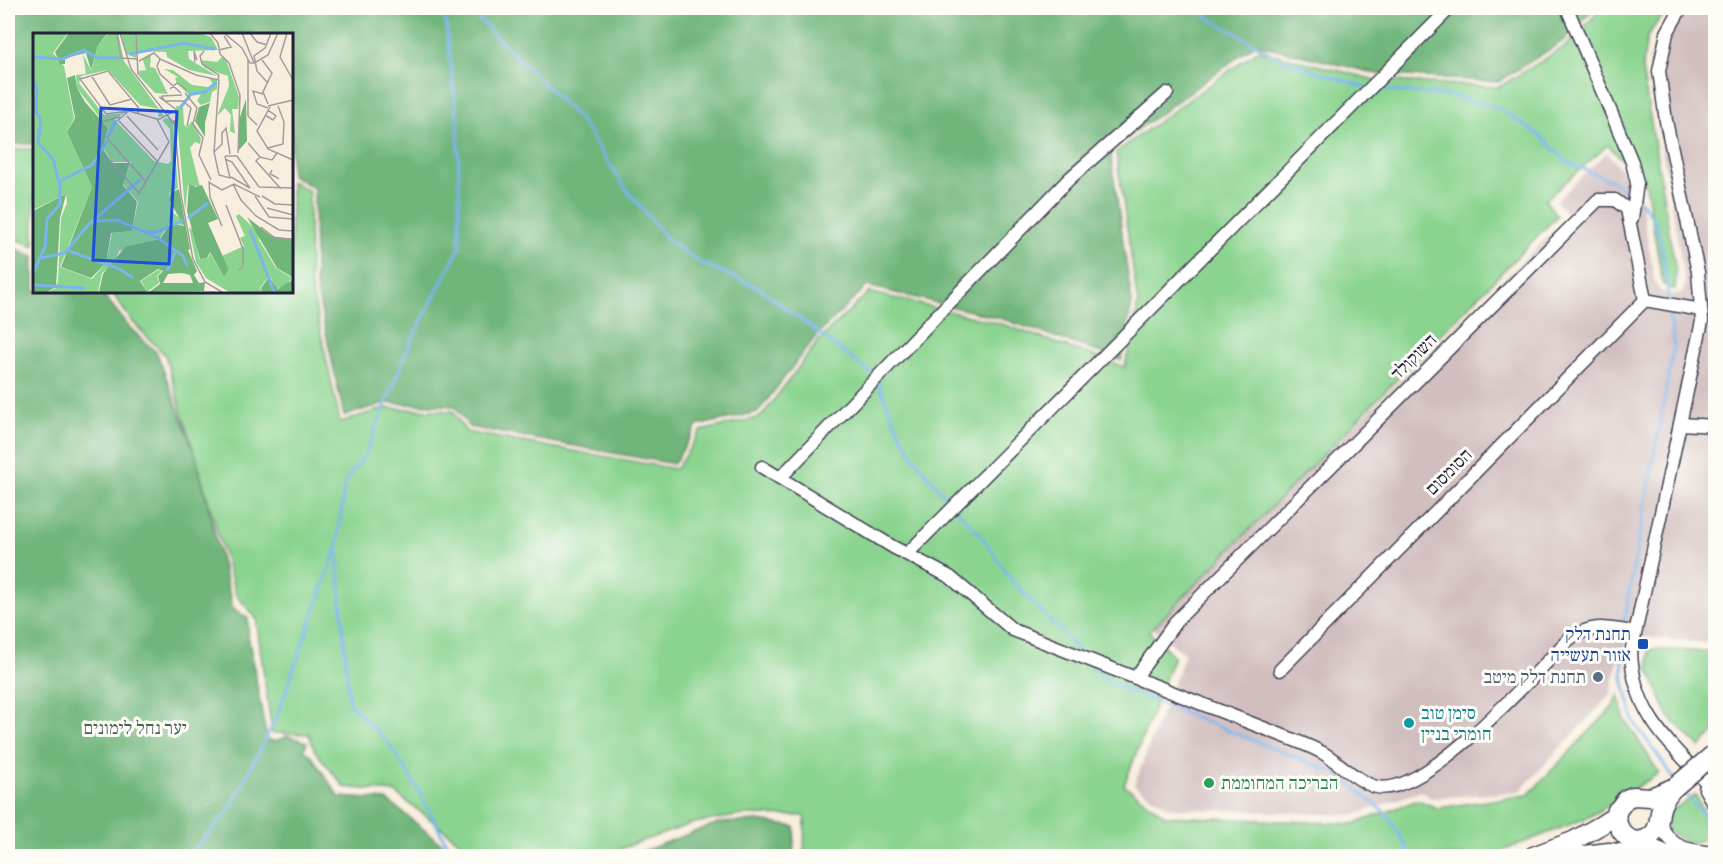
<svg xmlns="http://www.w3.org/2000/svg" width="1723" height="864" viewBox="0 0 1723 864" font-family="'IM FELL French Canon','Frank Ruhl Libre',serif">
<rect width="100%" height="100%" fill="#fdfcf7"/>
<filter id="ink" filterUnits="userSpaceOnUse"><feTurbulence type="fractalNoise" baseFrequency=".0167" numOctaves="2"/><feDisplacementMap in="SourceGraphic" scale="12" xChannelSelector="R" yChannelSelector="G"/><feConvolveMatrix kernelMatrix="1 2 1 2 8 2 1 2 1" color-interpolation-filters="sRGB"/></filter>
<filter id="wash" filterUnits="userSpaceOnUse"><feTurbulence type="fractalNoise" baseFrequency=".008" numOctaves="4" result="noise"/><feDisplacementMap in="SourceGraphic" scale="24" xChannelSelector="R" yChannelSelector="G"/><feGaussianBlur stdDeviation="1.35" result="paint"/><feColorMatrix in="noise" values="0 0 0 0 0 0 0 0 0 0 0 0 0 0 0 0 0 1.4 0 .05"/><feComposite in="paint" operator="in"/></filter>
<g filter="url(#wash)">
<rect width="100%" height="100%" fill="#f8eede"/>
<polygon fill="#d1bfbf" points="1674,8 1715,8 1715,644 1623,635 1611,694 1519,792 1431,798 1421,791 1354,815 1170,808 1134,785 1185,654 1149,625 1569,216 1556,201 1607,152 1640,195 1654,278 1659,290 1670,295 1683,293 1685,283 1651,83 1649,59 1658,36"/>
<g fill="#8bd490" stroke="#567b66" stroke-width="1.5">
<polygon points="1602,8 1667,8 1647,37 1642,69 1676,272 1675,289 1663,285 1646,185 1608,145 1545,200 1557,216 1149,632 1174,656 1124,785 1166,816 1354,824 1418,800 1437,808 1528,795 1613,707 1619,695 1624,718 1659,773 1589,817 1489,856 804,856 805,816 743,815 694,823 630,845 606,856 464,856 464,845 394,792 344,787 315,751 309,734 272,733 256,618 236,595 165,355 131,320 111,291 291,291 291,181 309,191 310,283 340,422 385,408 453,411 466,432 676,469 701,431 761,417 819,340 869,292 1002,324 1125,367 1138,304 1116,152 1258,50 1376,80 1499,87 1566,46"/>
<polygon points="8,149 34,149 34,246 8,236"/>
<polygon points="1649,649 1715,652 1715,731 1700,747 1668,716 1649,670"/>
<path d="M1696,795c6,13 16,29 10,43 -17,9 -26,2 -40,-9l-1,-10 6,-8z"/>
</g>
<g fill="#70b67a" stroke="#496c5a" stroke-width="1.5">
<polygon points="8,8 1595,8 1563,41 1498,82 1377,74 1256,44 1110,150 1132,303 1121,360 1003,319 867,286 816,336 758,412 697,426 674,464 469,427 455,406 385,403 344,416 315,283 314,188 291,175 291,34 34,34 34,144 8,144"/>
<polygon points="8,246 34,256 34,291 101,291 129,327 157,353 196,456 233,609 248,618 248,635 267,740 275,741 288,736 307,742 304,750 311,755 339,797 387,800 457,856 8,856"/>
<polygon points="758,821 795,827 793,856 630,856 718,823"/>
</g>
<g fill="none" stroke-linecap="round" stroke-linejoin="round">
<g stroke="#7bb5ec" stroke-width="3">
<polyline points="444,8 458,124 460,247 409,345 365,456 345,481 337,547 349,703 387,741 417,787 453,856"/>
<polyline points="468,8 580,120 626,189 669,241 701,263 759,288 875,376"/>
<polyline points="1192,8 1282,60 1364,87"/>
<polyline points="1374,89 1451,96 1499,108 1542,137 1567,162 1612,181 1632,195"/>
<path d="M1639,201c24,17 26,72 30,100"/>
<path d="M878,381c20,54 35,81 75,124"/>
<polyline points="957,510 984,539 1010,578 1078,650"/>
<polyline points="1623,626 1674,346 1669,308"/>
<polyline points="1623,633 1623,678 1634,722 1675,780"/>
<polyline points="1092,666 1109,683 1338,774 1387,814 1407,848 1410,856"/>
<polyline points="1682,790 1716,830"/>
<polyline points="189,856 230,809 277,716 336,550"/>
</g>
</g>
</g>
<g filter="url(#ink)">
<g fill="none" stroke-linecap="round" stroke-linejoin="round">
<g stroke="#424153" stroke-width="15">
<g id="minor">
<polyline points="1567,8 1632,162 1637,183 1632,218"/>
<path d="M1681,8l-14,25 -8,38 7,50 32,151 4,49 -71,332c3,66 44,94 85,140"/>
<polyline points="1680,424 1716,426"/>
<path d="M762,467l131,80 57,30 63,53 281,110c10,4 20,8 29,13 17,10 31,26 50,33 48,18 162,-113 196,-147 24,-16 37,-11 64,-7"/>
<polyline points="780,478 1069,179 1167,93"/>
<polyline points="907,554 1450,8"/>
<polyline points="1280,670 1645,300"/>
<polyline points="1136,677 1177,620 1598,200 1615,200 1627,209 1645,300 1701,310"/>
<polyline points="1705,789 1716,808"/>
<path d="M1660,822c9,27 30,29 56,31"/>
<polyline points="1639,840 1677,856"/>
</g>
</g>
<g stroke="#424153" stroke-width="21">
<g id="highway">
<path d="M1617,810c-4,20 16,41 35,25 10,-9 5,-21 11,-32 2,-5 7,-11 11,-16"/>
<polyline points="1533,856 1573,841 1601,825 1612,818 1626,799 1633,796 1651,797 1675,787"/>
<polyline points="1576,856 1609,852 1646,856"/>
</g>
</g>
<use href="#minor" stroke="#fff" stroke-width="12"/>
<use href="#highway" stroke="#fff" stroke-width="18"/>
<g stroke="#424153" stroke-width="21" stroke-linecap="butt">
<polyline id="highway-bridge" points="1675,787 1716,752"/>
</g>
<use href="#highway-bridge" stroke="#fff" stroke-width="18"/>
</g>
</g>
<rect fill="#1a4fb4" stroke="#fdfcf7" stroke-width="2" x="1637" y="638" width="12" height="12" rx="3"/>
<circle fill="#5c6f8a" stroke="#fdfcf7" stroke-width="2" cx="1598" cy="677" r="6"/>
<circle fill="#0f9aa8" stroke="#fdfcf7" stroke-width="2" cx="1409" cy="723" r="6"/>
<circle fill="#2e9e5b" stroke="#fdfcf7" stroke-width="2" cx="1209" cy="783" r="6"/>
<g text-anchor="middle" dominant-baseline="central" stroke-width="6" stroke-linejoin="round" paint-order="stroke">
<g font-size="18" fill="#22223b" stroke="#fdfcf7">
<text transform="translate(1414 357) rotate(-45)">השוקולד</text>
<text transform="translate(1449 472) rotate(-45)">הסומסום</text>
</g>
<g font-size="18" fill="#164399" stroke="#fdfcf7" text-anchor="end">
<text x="1631" y="634">תחנת דלק<tspan x="1631" dy="21">אזור תעשייה</tspan></text>
</g>
<g font-size="18" fill="#4e5e75" stroke="#fdfcf7" text-anchor="end">
<text x="1586" y="677">תחנת דלק מיטב</text>
</g>
<g font-size="18" fill="#0d838f" stroke="#fdfcf7" text-anchor="start">
<text x="1421" y="713">סימן טוב<tspan x="1421" dy="21">חומרי בניין</tspan></text>
</g>
<g font-size="18" fill="#476059" stroke="#fdfcf7">
<text x="135" y="728">יער נחל לימונים</text>
</g>
<g font-size="18" fill="#27864d" stroke="#fdfcf7" text-anchor="start">
<text x="1221" y="783">הבריכה המחוממת</text>
</g>
</g>
<g transform="translate(33 33)">
<rect width="260" height="260" fill="#f8eede"/>
<path d="M0,0h35l-15,20 11,13 10,52 -7,14 25,55 -32,80 32,12 14,-16 6,-30 20,-2 6,-29 -15,-18 8,-22h-19l-8,-13 4,-21 -31,-40 -1,-13 10,-1 -3,-20 8,17 7,-26 11,-12h9l6,28 40,55 -6,1 1,-8 -19,-4 -32,-35 -27,6 -2,7 25,32 21,-2 -11,6 40,42 14,3 3,-3 -1,-32 -8,-9 7,-3 4,6 5,65 -9,5v5l3,14 8,6 3,4v3l-13,-2 -11,16 -40,12 -6,14 -11,8 -4,19h-50l8,-4 2,-7 3,-63 6,-15 -1,-9 -33,16zM88,0h78l12,4 7,13 -30,1 1,8 28,17 -28,-6 -22,-13 -1,-5 -30,-1v7l-10,-4zM118,21l-1,13 5,1 13,26 -13,-1 -16,-17v-5l7,-1 -3,-10zM189,24l4,3 13,37 -1,12h-6l3,25 -5,-3 1,-16 -6,-7 -8,8 12,-30 -1,-10 -23,-8 -5,-8 17,2zM131,36l9,1 19,15 16,2 5,-3 -4,-6 8,1v10l-5,3 -2,10 -9,3 -4,-4 4,-7 -11,2 -13,-13 -2,-5 3,-1zM143,73l7,1 1,18 3,2 5,-6 9,18 -1,5 -5,-2 -5,6 10,39 -12,-2 -3,26zM206,181l19,18 1,8 17,28 16,10 -8,9 -7,1 -8,-12 -9,12 2,4h-33l-23,-14 -10,-16 -7,-35 6,5 4,27 9,-1 2,-5 14,24 5,-7 -7,-14 22,-10 -4,-8 5,-2 -9,-20zM125,237l4,1 -5,5 2,7 -12,9 -6,-11z" fill="#8bd490"/>
<path d="M36,0h39l-10,12 -7,25 -5,-17 -21,5v6h-5l-5,-12zM42,42l2,13 8,14 23,26 -5,21 9,14h18l-7,22 14,17 -5,29 -21,2 -5,30 -15,15 -30,-11 31,-80 -25,-55 8,-14 -8,-40zM213,66l1,42 -9,10 1,-31zM177,70l-5,20v14l-10,-16 4,-14zM156,151l7,3 6,-2 16,34 -10,4 21,47 -5,7 -14,-25 -3,6 -7,1 -13,-48zM146,156l11,60 -2,1 9,21 -3,4 5,8 6,-1 -1,9 -55,1 11,-8 -2,-8 5,-5 -5,-2 -18,12 7,11h-48l4,-18 22,-27 35,-8 11,-16 13,3 -15,-26 1,-7zM149,240l8,2 3,8h-30l5,-9zM33,161l-6,24 -4,69 -9,5h-14v-81zM214,184l24,19 21,3v38l-15,-9zM236,244l9,12 14,-9v12h-30l-1,-4z" fill="#70b67a" fill-rule="evenodd"/>
<path fill="none" stroke="#7bb5ec" stroke-width="3" d="M97,21l54,-11 31,6M0,24l29,2 22,-9 13,8h23M0,48l4,8 -1,23 5,8 -3,23 15,16 7,27v18l-13,15 -2,28 -12,26M147,75l11,-14 14,-2 12,-10M75,104l8,-17M27,148l32,-16 15,-24M155,185l20,-15M60,188l24,-1 41,18 25,18 4,10M217,197l24,62M111,199h13l27,-12M36,218l51,18 13,9M8,225l24,-5 23,-28 53,-46M134,238l8,-18M0,252l52,3"/>
<path fill="none" stroke="#a29c9d" stroke-width="1.5" d="M84,0l4,25 17,1M87,0l11,36 44,56M103,0l2,42M177,0l8,10 2,11 9,9 11,32 -2,58M191,0l18,15 8,15h4M209,0l12,30M217,0l7,9 10,3M254,0l-7,24 13,23M186,17l12,-3 -7,-11M171,18l-4,5 2,8 17,11 -1,4M215,27v56l9,9M229,27l10,13 -9,19 5,12M106,28l15,-8 6,6M162,29l-1,-11 3,9M221,30l14,-8 10,-22M58,42l19,30 22,-6M234,49l-10,-11 -3,-15 11,-8 6,-15M137,56l7,-6 10,7M148,60l-21,-19 -3,-8 3,-7 36,16 23,5 -5,72 5,23 11,3 -5,-22M152,60l12,15 -4,16 10,14 -4,17 12,25M230,61l-10,-3 4,13 11,4M128,63l4,5h18l8,7 -4,18M129,63l20,-1M126,64l18,13M235,73l25,-6M237,74l-13,24 11,18 25,11M96,78l-11,9 40,42M105,81v-7l-30,-36 -28,8 26,35 23,-3 28,8h3l16,-9M232,82l8,5 3,-4 -8,-6M94,83l31,34M87,84l-19,5 -3,6 48,54M141,87l7,75 12,64 12,23 17,10M215,110l12,14M235,115l15,-4 1,-22 -6,-16M181,119l8,-8v-11l4,-5 4,26M244,120l-5,7 -12,-3 -4,4 25,28M192,123h12l22,31M74,124l32,36M192,126l7,3 18,26 -19,-11M239,137l-2,4 6,3 3,2 -3,-2M176,148l1,16 12,29M177,150l12,7 12,-6 26,13M200,151l8,16 15,16 23,14 14,1M226,154l34,1M105,162l31,-53 -12,-23M222,163l14,21 24,2M229,163l13,8 18,1M193,172l17,44v17l-4,4M234,175l26,7M228,194l14,11 18,1"/>
<path fill="#1d4ed8" fill-opacity="0.15" stroke="#1d4ed8" stroke-width="3" d="M68,75l76,4 -8,152 -76,-4z"/>
<rect width="260" height="260" fill="none" stroke="#22223b" stroke-width="3"/>
</g>
<rect width="1723" height="864" fill="none" stroke="#fdfcf7" stroke-width="30"/>
</svg>
